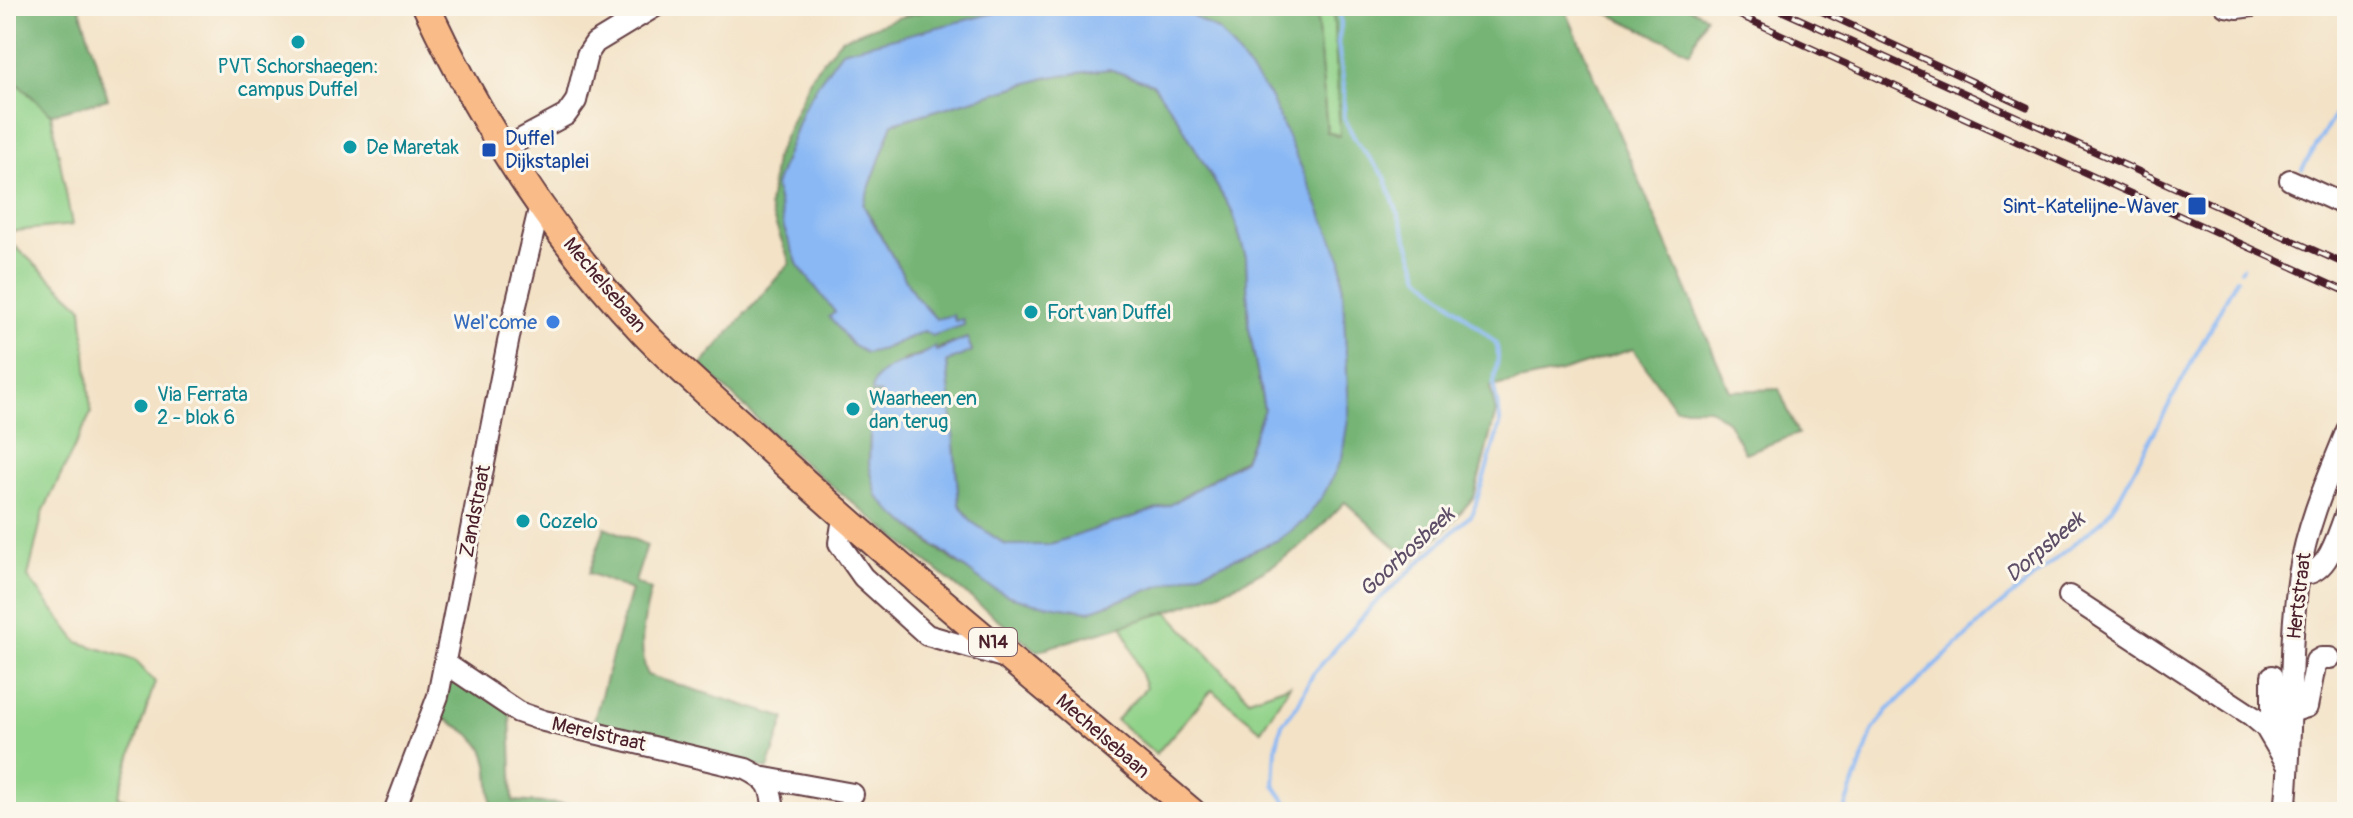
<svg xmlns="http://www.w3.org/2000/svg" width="2353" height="818" viewBox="0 0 2353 818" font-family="Pangolin,sans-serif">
<rect width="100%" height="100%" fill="#fbf7ec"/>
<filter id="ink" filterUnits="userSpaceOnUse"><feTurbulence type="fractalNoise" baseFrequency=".0125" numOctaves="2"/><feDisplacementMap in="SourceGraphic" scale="16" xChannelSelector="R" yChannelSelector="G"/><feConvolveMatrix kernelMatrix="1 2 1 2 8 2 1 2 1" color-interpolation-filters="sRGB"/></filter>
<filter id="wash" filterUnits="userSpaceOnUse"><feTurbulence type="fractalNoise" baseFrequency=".006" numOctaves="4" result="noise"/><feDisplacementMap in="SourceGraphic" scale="32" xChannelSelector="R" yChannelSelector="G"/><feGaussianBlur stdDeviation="1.8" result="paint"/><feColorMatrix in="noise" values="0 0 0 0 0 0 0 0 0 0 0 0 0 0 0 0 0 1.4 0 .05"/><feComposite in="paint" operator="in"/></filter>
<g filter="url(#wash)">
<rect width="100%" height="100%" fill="#f3e2c6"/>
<g fill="#90d289" stroke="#6d785a" stroke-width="2">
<polygon points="1316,6 1333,6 1341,136 1327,132"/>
<polygon points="6,73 51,114 72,225 6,232"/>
<polygon points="6,238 82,307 91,413 43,512 28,577 78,642 135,660 155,682 118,797 168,812 6,812"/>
<polygon points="1168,612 1249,699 1290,685 1261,730 1212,690 1156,754 1116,720 1146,688 1122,624"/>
</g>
<g fill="#74b475" stroke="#5f6a50" stroke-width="2">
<polygon points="6,6 79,6 108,99 51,114 6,73"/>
<path d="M945,6h77l-18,3 -201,100 -28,77 9,42 14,37 37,47 -5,5 53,32 41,-18 8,4 23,-14 -19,-2 -21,-23 -52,-92 30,-81 156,-46 60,-8 44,15 24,33 55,95 14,45 3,71 15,82 -20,49 -74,46 -123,40h-41l-34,-23 -13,-18 -12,-142 25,-11 -5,-13 -63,22 -23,34 -1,9 -9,1 -2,60 8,32 44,40 31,24 57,36 80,15 128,-45 61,-26 71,-128 -8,-154 -121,-226 -44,-26h140l11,126 13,4 -7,-130h231l166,385 49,-2 19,45 -53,19 -17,-31 -19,-14h-34l-42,-59 -72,23 -71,15 6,25 -22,85 -28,32 -35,32 -66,-59c-14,14 -28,30 -43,43 -74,58 -177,78 -265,106l-236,-190 -100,-96 89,-102 -21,-56 6,-49 37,-84 29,-35 56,-21z"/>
<polygon points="1592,6 1685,6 1706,16 1690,52"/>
<path d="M605,527l42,18 -12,37 16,8c-8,29 -13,56 -4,85l138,43 -17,51 -176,-42 39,-137 -42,-17z"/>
<path d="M454,675l56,37 3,89 110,7v4h-131c-5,-59 3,-68 -55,-97z"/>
</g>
<path fill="#89b8f4" stroke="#6a6c90" stroke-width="2" d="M1022,6h154l44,26 50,64 71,162 8,154 -7,46 -18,36 -20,27 -26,19 -61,26 -128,45 -55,-8 -25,-7 -22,-11 -94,-72 -16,-17 -8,-32 2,-61h9l1,-9 -9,-1c0,-31 47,-30 63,-47l1,5 31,-13 5,13 -25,11 12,142 13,18 34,23h41l123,-40 74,-45 20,-51 -15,-81 -3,-71 -14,-45 -55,-95 -24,-33 -44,-15 -60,8 -156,46 -30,82 52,91 21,23 17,-4 2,6 8,-2 1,6 -32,11 -8,-5 -41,18 -17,4 -13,-7 -24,-29 6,-5 -37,-47 -14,-37 -9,-42 28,-77 15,-25 24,-33z"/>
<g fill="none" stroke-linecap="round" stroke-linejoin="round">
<g stroke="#89b8f4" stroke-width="4">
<polyline points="2302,169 2347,95"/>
<polyline points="2241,270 2243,267"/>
<path d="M1293,812l-19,-27 2,-37 6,-24 16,-20 15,-30 59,-68 101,-93 27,-88c1,-14 -6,-28 -6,-41 1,-16 7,-26 2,-41l-76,-67 -35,-99 -29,-36 -12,-23v-32l-6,-43 3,-18 -2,-19"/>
<polyline points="1844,812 1873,730 1888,710 1992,612 2103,520 2120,496 2237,278"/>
</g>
</g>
</g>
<g filter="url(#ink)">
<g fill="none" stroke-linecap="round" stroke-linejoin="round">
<g stroke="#633c42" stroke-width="24">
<g id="minor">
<polyline points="2225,6 2237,8 2252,6"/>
<polyline points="503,149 566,115 576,101 587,55 595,43 656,6"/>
<polyline points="2290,180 2347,206"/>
<polyline points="843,518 839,543 863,577 927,635 1006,658"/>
<path d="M2299,574c30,3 38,-40 48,-63"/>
<polyline points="2069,596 2252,716 2265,727 2288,766"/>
<path d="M445,663l73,49 26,9 202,48c24,12 25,17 28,43"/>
<polyline points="2291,712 2307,707 2316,661 2321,658 2330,658"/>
<polyline points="2272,737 2272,676"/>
<polyline points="765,778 853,794"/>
<polyline points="394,812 438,696 512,322 540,205"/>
<path d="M2285,812c9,-79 2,-159 14,-237 8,-51 29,-98 48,-145"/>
</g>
</g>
<g stroke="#633c42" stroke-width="30">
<path id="major" d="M426,6c55,118 127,230 216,325 36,38 77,72 115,107 140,130 290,250 435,374"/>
</g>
<use href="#minor" stroke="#fff" stroke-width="20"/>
<use href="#major" stroke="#f9bc89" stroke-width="26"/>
<g stroke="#4a1f2b" stroke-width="7">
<g id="rail">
<polyline points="1719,6 2347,292"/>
<polyline points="1771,6 2347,265"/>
<polyline points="1810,6 2027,107"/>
</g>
</g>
<use href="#rail" stroke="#fbf7ec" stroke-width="4" stroke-dasharray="12" stroke-linecap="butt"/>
</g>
</g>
<g fill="#0f9aa8" stroke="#fbf7ec" stroke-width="3">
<circle cx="298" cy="42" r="8"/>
<circle cx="350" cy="147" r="8"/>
<circle cx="1031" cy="312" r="8"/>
<circle cx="141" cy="406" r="8"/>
<circle cx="853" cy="409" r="8"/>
<circle cx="523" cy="521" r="8"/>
</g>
<g fill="#1a4fb4" stroke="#fbf7ec" stroke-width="3">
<rect x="481" y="142" width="16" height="16" rx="4"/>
<rect x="2187" y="196" width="20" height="20" rx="4"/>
</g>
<circle fill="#3f7fe0" stroke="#fbf7ec" stroke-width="3" cx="553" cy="322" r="8"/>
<g text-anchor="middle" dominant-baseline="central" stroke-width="6" stroke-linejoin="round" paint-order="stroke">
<rect fill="#fbf7ec" stroke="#7f6065" stroke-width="2" x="969" y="628" width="48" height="28" rx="6"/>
<g font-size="18" font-weight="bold" fill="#4a1f2b">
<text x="993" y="642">N14</text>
</g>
<g font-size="20" fill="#0d838f" stroke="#fbf7ec" text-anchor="start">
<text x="298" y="66" text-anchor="middle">PVT Schorshaegen:<tspan x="298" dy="23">campus Duffel</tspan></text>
<text x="366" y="147">De Maretak</text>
<text x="1047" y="312">Fort van Duffel</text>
<text x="157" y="394">Via Ferrata<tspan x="157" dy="23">2 - blok 6</tspan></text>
<text x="869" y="398">Waarheen en<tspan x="869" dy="23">dan terug</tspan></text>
<text x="539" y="521">Cozelo</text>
</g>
<g font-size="20" fill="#164399" stroke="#fbf7ec" text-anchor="start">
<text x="505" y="138">Duffel<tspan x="505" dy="23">Dijkstaplei</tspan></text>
<text x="2179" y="206" text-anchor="end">Sint-Katelijne-Waver</text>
</g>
<g font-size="20" fill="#4a1f2b" stroke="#fbf7ec">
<text transform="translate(605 285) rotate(50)">Mechelsebaan</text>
<text transform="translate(475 511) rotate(-79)">Zandstraat</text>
<text transform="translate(2299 596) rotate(-83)">Hertstraat</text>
<text transform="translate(599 734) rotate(13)">Merelstraat</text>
<text transform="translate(1103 736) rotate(41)">Mechelsebaan</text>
</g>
<g font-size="20" fill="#366cbe" stroke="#fbf7ec" text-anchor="end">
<text x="537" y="322">Wel'come</text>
</g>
<g font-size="22" font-style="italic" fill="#5d4d67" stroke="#fbf7ec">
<text transform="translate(2045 547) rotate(-40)">Dorpsbeek</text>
<text transform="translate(1407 552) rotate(-43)">Goorbosbeek</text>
</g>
</g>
<rect width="2353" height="818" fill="none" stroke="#fbf7ec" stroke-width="32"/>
</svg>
